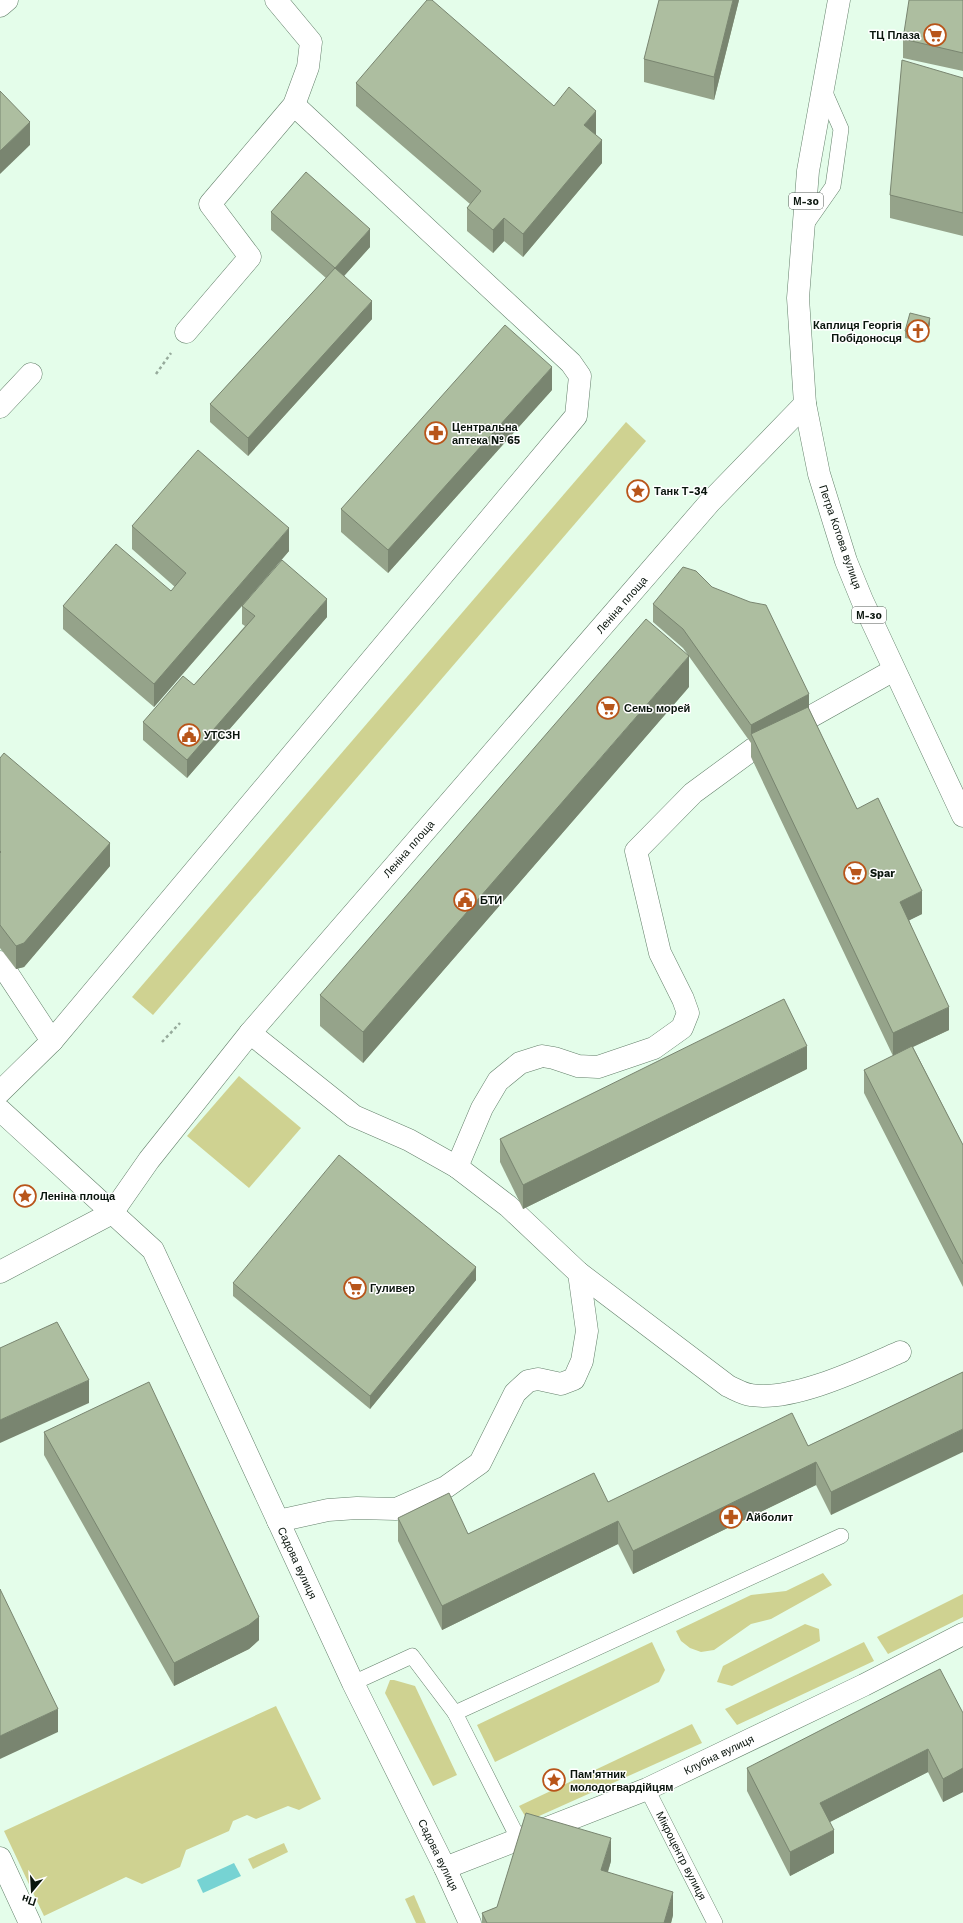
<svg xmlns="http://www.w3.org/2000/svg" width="963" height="1923" viewBox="0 0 963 1923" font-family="'Work Sans',sans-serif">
<rect width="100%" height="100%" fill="#e4fdea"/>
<g fill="#cfd291">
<polygon points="626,422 646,441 153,1015 132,997"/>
<polygon points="239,1076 301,1128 249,1188 187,1136"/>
<polygon points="823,1573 832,1585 771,1619 751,1624 714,1650 701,1652 690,1648 681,1641 676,1631 751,1595 786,1591"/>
<polygon points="963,1594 963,1617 888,1654 877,1637"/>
<polygon points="805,1624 819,1629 820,1641 732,1686 717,1682 723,1666"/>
<polygon points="652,1642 665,1670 659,1682 495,1762 477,1725"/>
<polygon points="864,1642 874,1661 737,1725 725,1709"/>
<polygon points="390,1680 394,1680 415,1686 457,1775 433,1786 385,1693"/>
<polygon points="276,1706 321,1799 299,1810 288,1806 256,1819 247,1815 233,1821 229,1831 186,1850 180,1867 142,1884 126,1877 44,1916 4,1831"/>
<polygon points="692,1724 702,1743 528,1821 519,1806"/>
<polygon points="284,1843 288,1852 253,1869 248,1859"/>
<polygon points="414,1895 426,1923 416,1923 405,1899"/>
</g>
<polygon fill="#76d3d3" points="234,1863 241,1876 203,1893 197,1880"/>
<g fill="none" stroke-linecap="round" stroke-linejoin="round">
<g stroke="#64806b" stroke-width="16">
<g id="lane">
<polyline points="805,226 833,186 836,165 841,129 823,88"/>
<polyline points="353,1683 412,1656 455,1713 518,1838"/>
<polyline points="455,1713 841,1536"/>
<polyline points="647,1789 715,1923"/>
</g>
</g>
<g stroke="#64806b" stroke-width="23">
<g id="street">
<polyline points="0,6 7,0"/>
<polyline points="186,332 250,257 210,204 294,105 308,67 311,42 276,0"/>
<polyline points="0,407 31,374"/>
<polyline points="0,962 52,1041"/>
<polyline points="250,1033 354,1116 409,1140 457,1167 482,1108 498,1081 520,1063 542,1056 554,1058 578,1066 598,1067 654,1048 682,1028 688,1013 683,999 660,953 636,851 693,793 753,749 894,670"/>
<polyline points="0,1092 52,1041 576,416 580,376 571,363 294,105"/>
<polyline points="0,1110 153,1250 353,1683 445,1868 470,1923"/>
<polyline points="0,1272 112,1213 149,1160 250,1033 710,502 805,404"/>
<path d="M579,1273l149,113c7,3 15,8 23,9 41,7 110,-26 149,-43"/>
<polyline points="278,1521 328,1510 357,1508 396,1509 446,1487 480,1463 515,1393 528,1381 538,1379 561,1384 574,1379 582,1361 587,1331 579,1273 508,1206 457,1167"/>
<polyline points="0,1858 30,1923"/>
<polyline points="445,1868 647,1789 864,1685 963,1634"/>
</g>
</g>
<g stroke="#64806b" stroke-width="23">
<polyline id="highway" points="839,0 808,171 798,298 805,404 819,474 846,561 862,600 963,816"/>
</g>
<g stroke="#96aa9b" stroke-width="2.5" stroke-dasharray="3 3" stroke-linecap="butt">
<polyline points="156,374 171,353"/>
<polyline points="162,1042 180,1023"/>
</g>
<use href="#lane" stroke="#fff" stroke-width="15"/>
<use href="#street" stroke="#fff" stroke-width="22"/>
<use href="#highway" stroke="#fff" stroke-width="22"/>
</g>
<g fill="#95a38a">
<polygon points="739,0 714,100 644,82 644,59"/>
<polygon points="963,0 963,71 903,58 903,39"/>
<polygon points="963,78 963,236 890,218 890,195"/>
<polygon points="356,83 554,106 596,134 596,135 602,163 523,257 504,241 493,253 467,231 467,208 470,204 356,106"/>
<polygon points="271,212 370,247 344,276 372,319 248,456 210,422 210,404 326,278 271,230"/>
<polygon points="930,324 925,342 905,338 905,331"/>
<polygon points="552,390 388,573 341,532 341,509"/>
<polygon points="132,526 289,551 249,598 327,617 187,778 143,740 143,722 194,685 245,626 242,624 242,606 154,707 63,629 63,606 171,591 175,587 132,549"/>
<polygon points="653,604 809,709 857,809 922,914 909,920 949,1030 913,1047 963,1145 963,1287 864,1093 864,1070 893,1056 751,757 751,743 683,648 653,622"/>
<polygon points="689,687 363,1063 320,1026 320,995"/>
<polygon points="0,758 110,866 24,967 16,969 0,948"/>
<polygon points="807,1069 523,1209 500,1162 500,1139"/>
<polygon points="476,1280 370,1409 233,1296 233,1283"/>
<polygon points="963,1372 831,1515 816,1485 633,1574 618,1544 442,1630 398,1541 398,1518 468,1534 608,1502 808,1446"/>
<polygon points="44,1432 259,1640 249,1649 174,1686 44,1455"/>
<polygon points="963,1713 963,1792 943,1802 928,1772 830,1822 834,1853 790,1876 747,1791 747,1768"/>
<polygon points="611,1861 608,1872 673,1915 671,1923 482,1923 482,1913"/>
</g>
<g fill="#798570">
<polygon points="733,0 739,0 714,100 714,77"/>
<polygon points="596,111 596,134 584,148 584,125"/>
<polygon points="30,122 30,145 0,174 0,151"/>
<polygon points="602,140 602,163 523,257 523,234"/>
<polygon points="504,218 504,241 493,253 493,230"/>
<polygon points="370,229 370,247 335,286 335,268"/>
<polygon points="372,301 372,319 248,456 248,438"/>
<polygon points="930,318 930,324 925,342 925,336"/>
<polygon points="552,367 552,390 388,573 388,550"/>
<polygon points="289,528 289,551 154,707 154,684"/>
<polygon points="327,599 327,617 187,778 187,760"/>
<polygon points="689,656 689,687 363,1063 363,1032"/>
<polygon points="809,694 809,712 751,734 751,743 751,725"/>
<polygon points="110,843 110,866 24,967 16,969 16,946"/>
<polygon points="922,891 922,914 900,925 900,902"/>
<polygon points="949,1007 949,1030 893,1056 893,1033"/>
<polygon points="807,1046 807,1069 523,1209 523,1185"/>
<polygon points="476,1267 476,1280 370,1409 370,1396"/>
<polygon points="89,1380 89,1403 0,1443 0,1420"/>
<polygon points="963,1429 963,1452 831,1515 831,1492"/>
<polygon points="816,1462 816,1485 633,1574 633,1551"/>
<polygon points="618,1521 618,1544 442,1630 442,1606"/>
<polygon points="259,1617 259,1640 249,1649 174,1686 174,1663"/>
<polygon points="58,1709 58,1732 0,1759 0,1736"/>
<polygon points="928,1749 928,1772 820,1827 820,1803"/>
<polygon points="963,1768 963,1792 943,1802 943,1779"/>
<polygon points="834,1830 834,1853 790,1876 790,1852"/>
<polygon points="611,1838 611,1861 601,1893 601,1870"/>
<polygon points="673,1892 673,1915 671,1923 664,1923"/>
</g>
<g fill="#adbea0" stroke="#798570">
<polygon points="427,0 432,0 554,106 569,87 596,111 584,125 602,140 523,234 504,218 493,230 467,208 481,191 356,83"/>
<polygon points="659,0 733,0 714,77 644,59"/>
<polygon points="909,0 963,0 963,53 903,39"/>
<polygon points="902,60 963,78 963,213 890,195"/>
<polygon points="0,91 30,122 0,151"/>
<polygon points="306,172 370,229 335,268 372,301 248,438 210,404 335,268 271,212"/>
<polygon points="910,313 930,318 925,336 905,331"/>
<polygon points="505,325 552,367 388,550 341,509"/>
<polygon points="198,450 289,528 154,684 63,606 116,544 171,591 186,573 132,526"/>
<polygon points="282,560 327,599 187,760 143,722 183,676 194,685 255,616 242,606"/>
<polygon points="683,567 696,571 712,587 750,602 766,605 809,694 751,725 683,629 653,604"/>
<polygon points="646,619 689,656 363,1032 320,995"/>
<polygon points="808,707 857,809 878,798 922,891 900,902 949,1007 893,1033 751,734"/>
<polygon points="4,753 110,843 24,943 16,946 0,925 0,853 1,852 0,851 0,758"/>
<polygon points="784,999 807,1046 523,1185 500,1139"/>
<polygon points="912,1046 963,1145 963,1264 864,1070"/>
<polygon points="339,1155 476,1267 370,1396 233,1283"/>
<polygon points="57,1322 89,1380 0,1420 0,1348"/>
<polygon points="963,1372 963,1429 831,1492 816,1462 633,1551 618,1521 442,1606 398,1518 449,1493 468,1534 594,1473 608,1502 792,1413 808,1446"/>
<polygon points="149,1382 259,1617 249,1625 174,1663 44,1432"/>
<polygon points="0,1589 58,1709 0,1736"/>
<polygon points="940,1669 963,1713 963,1768 943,1779 928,1749 820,1803 834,1830 790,1852 747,1768"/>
<polygon points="526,1813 611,1838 601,1870 673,1892 664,1923 487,1923 482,1913 497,1907"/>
</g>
<defs>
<g id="supermarket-ring" transform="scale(1.15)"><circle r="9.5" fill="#fff" stroke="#b8551a" stroke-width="1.5"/><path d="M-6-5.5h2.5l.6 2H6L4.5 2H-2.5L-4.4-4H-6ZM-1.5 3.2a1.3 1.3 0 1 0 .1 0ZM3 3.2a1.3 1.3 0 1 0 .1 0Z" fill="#b8551a"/></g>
<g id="church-ring" transform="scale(1.15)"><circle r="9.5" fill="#fff" stroke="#b8551a" stroke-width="1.5"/><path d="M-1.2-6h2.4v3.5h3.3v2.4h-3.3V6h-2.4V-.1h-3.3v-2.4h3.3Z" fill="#b8551a"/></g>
<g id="pharmacy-ring" transform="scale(1.15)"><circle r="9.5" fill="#fff" stroke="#b8551a" stroke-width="1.5"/><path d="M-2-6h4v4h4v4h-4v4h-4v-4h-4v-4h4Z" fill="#b8551a"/></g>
<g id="sight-ring" transform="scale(1.15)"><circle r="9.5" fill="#fff" stroke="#b8551a" stroke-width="1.5"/><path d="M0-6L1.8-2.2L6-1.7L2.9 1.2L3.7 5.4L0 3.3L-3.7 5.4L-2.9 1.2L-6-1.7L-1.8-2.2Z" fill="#b8551a"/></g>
<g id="civic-ring" transform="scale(1.15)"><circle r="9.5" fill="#fff" stroke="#b8551a" stroke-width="1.5"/><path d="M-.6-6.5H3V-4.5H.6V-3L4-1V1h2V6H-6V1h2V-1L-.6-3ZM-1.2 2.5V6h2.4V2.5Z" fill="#b8551a"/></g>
</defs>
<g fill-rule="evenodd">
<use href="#supermarket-ring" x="935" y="35"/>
<use href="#church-ring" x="918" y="331"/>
<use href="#pharmacy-ring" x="436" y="433"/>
<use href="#sight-ring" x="638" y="491"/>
<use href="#supermarket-ring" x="608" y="708"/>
<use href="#civic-ring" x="189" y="735"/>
<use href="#supermarket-ring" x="855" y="873"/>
<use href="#civic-ring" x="465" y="900"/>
<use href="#sight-ring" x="25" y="1196"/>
<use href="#supermarket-ring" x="355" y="1288"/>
<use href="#pharmacy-ring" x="731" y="1517"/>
<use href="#sight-ring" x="554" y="1780"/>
</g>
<g text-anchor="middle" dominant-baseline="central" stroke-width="3" stroke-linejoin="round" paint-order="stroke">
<g fill="#fff" stroke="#545b56" stroke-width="1">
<rect x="789" y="193" width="34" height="16" rx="3"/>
<rect x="852" y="607" width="34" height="16" rx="3"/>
</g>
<g font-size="10" font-weight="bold" fill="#0a150d">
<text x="806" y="201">М-30</text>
<text x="869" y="615">М-30</text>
</g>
<g font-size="11" font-weight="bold" fill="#0a150d" stroke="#fff" text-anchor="start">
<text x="920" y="35" text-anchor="end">ТЦ Плаза</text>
<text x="902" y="325" text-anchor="end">Каплиця Георгія<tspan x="902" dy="13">Побідоносця</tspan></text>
<text x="452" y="427">Центральна<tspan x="452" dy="13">аптека № 65</tspan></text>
<text x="654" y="491">Танк Т-34</text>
<text x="624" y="708">Семь морей</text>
<text x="204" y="735">УТСЗН</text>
<text x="870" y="873">Spar</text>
<text x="480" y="900">БТИ</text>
<text x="40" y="1196">Леніна площа</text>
<text x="370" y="1288">Гуливер</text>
<text x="746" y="1517">Айболит</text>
<text x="570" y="1774">Пам'ятник<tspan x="570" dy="13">молодогвардійцям</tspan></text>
</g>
<g font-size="11" fill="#0a150d" stroke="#fff">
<text transform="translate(840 537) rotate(71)">Петра Котова вулиця</text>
<text transform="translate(622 605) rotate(-49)">Леніна площа</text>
<text transform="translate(409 849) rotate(-49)">Леніна площа</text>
<text transform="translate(297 1563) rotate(65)">Садова вулиця</text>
<text transform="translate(719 1755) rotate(-26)">Клубна вулиця</text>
<text transform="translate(438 1855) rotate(64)">Садова вулиця</text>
<text transform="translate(681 1856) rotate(63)">Мікроцентр вулиця</text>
</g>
</g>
<g transform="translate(32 1891) rotate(198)" stroke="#ffffff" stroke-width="3" paint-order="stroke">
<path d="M0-3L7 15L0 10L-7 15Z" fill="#0a150d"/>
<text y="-6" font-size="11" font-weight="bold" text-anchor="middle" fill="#0a150d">Пн</text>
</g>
</svg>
